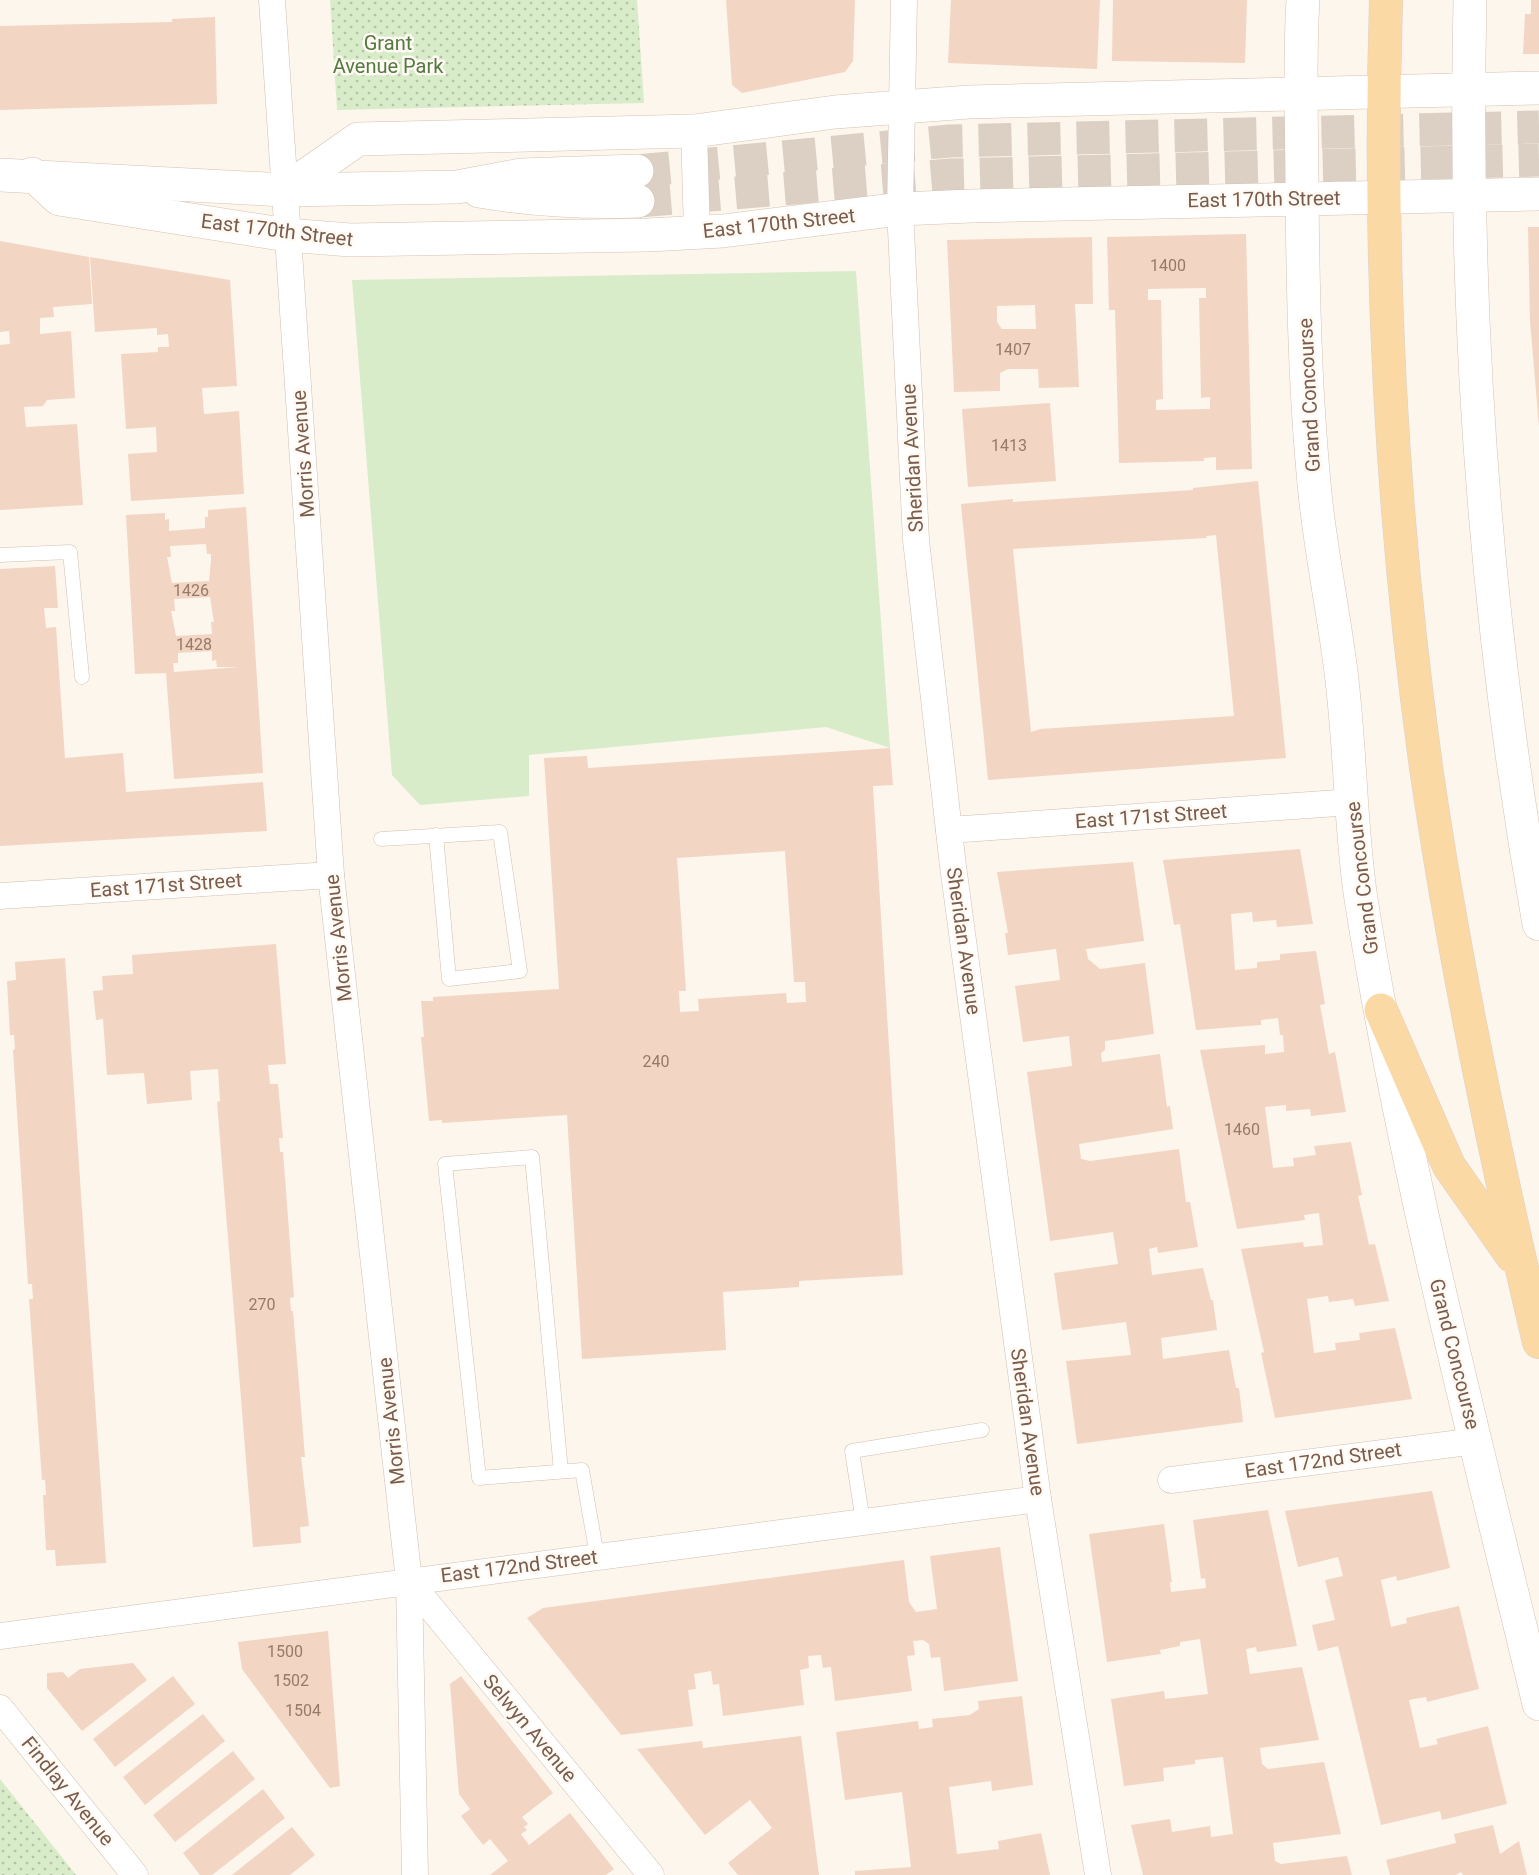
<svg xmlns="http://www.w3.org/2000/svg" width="1539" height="1875" viewBox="0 0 1539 1875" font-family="Roboto,sans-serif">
<defs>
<pattern id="park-dots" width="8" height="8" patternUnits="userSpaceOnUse" patternTransform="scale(1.5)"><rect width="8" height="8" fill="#d8ecc9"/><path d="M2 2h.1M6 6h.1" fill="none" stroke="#b4c2a5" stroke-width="1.8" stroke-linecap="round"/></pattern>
</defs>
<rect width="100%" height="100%" fill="#fdf6ec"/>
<polygon fill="#d8ecc9" points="856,271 890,748 826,727 529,755 529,796 420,805 392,775 352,280"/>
<g fill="url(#park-dots)">
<polygon points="330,0 637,0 644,103 337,110"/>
<polygon points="0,1779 76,1875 0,1875"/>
</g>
<g fill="#f3d5c3" fill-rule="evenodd">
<polygon points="726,0 855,0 853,61 845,72 742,93 732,85"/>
<polygon points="951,0 1100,0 1097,69 948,63"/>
<polygon points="1113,0 1247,0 1245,63 1112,61"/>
<polygon points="1531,0 1539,0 1539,54 1523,54 1525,14 1531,14"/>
<polygon points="215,17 217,104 0,110 0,26 172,22 172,19"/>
<polygon points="1528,227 1539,227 1539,427 1530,321"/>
<path d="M1246,234l6,235 -36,1v-13l-12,1v3l-85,2 -4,-153h-6l-2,-73zM1206,288v10h-7l2,100 9,-1v12l-54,1v-10l7,-1 -2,-99h-13v-11z"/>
<path d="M1092,237l1,67h-18l4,83 -40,1 -1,-19h-30l-8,4v18l-46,1 -7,-152zM1035,305l1,24h-34l-5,-7v-16z"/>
<polygon points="0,241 89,257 92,304 53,307 54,317 40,318 40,334 71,331 75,398 47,400 43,406 24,407 26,427 77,424 83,505 0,510 0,345 10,344 9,331 0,332"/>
<polygon points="90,257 230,280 237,386 202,388 204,414 239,411 244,494 131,501 128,454 157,452 156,427 126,429 121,354 158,352 158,347 169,347 168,334 157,335 157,328 95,332"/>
<polygon points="1050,403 1056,481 968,487 962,409"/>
<path d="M1258,481l28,277 -298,22 -27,-276 52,-5v3l180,-12v-2zM1216,535l18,181 -194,13 -9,3 -18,-183 194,-11 -1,-2z"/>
<path d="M246,507l17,266 -89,6 -8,-106 -31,1 -9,-159 39,-2v7l4,-1v12l36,-3v-11h3v-7zM206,544l1,10h4v7l-2,20 -37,2 -5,-26h4l-1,-11zM210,597l4,25h-3l1,12 -36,2 -5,-25h4l-1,-12zM212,651v10l4,-1 1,7h22l-65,5 -1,-9h5v-10z"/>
<polygon points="55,566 58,608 44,608 46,628 56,627 65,758 123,753 126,792 263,782 267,831 0,846 0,569"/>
<path d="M890,748l3,37 -20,1 30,489 -104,6v6l-76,5 3,58 -144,9 -15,-244 -125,8v-3l-13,1 -8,-84h3l-3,-36h12v-4l126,-8 -15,-231 43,-2 1,12zM785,851l9,131h11l1,20 -19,1 -1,-10 -88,6 1,12 -19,1 -1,-21h7l-9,-133z"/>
<polygon points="1300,849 1313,924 1277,927 1276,920 1253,922 1252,912 1231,914 1235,970 1257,968 1257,962 1280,960 1280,954 1316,951 1325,1004 1320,1005 1325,1032 1329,1054 1335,1052 1346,1112 1311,1116 1310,1109 1286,1111 1286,1105 1265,1107 1273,1168 1294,1166 1293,1158 1316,1155 1314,1146 1351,1142 1362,1195 1358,1196 1364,1222 1369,1245 1375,1244 1389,1301 1355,1306 1353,1299 1329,1302 1328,1296 1307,1299 1314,1353 1336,1350 1335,1343 1360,1340 1359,1333 1395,1328 1412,1399 1275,1418 1261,1353 1264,1352 1241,1249 1303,1242 1304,1247 1323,1245 1319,1213 1304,1215 1305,1220 1237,1229 1200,1050 1265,1045 1265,1054 1284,1052 1283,1035 1280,1035 1278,1018 1261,1020 1261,1025 1196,1030 1180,924 1174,925 1163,860"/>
<polygon points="1133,862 1144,941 1086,949 1088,959 1100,969 1145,963 1154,1034 1105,1041 1105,1050 1101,1053 1102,1062 1160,1054 1167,1107 1170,1106 1173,1129 1079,1144 1081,1159 1090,1161 1179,1149 1186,1202 1190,1202 1198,1247 1158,1253 1157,1247 1149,1249 1152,1275 1203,1268 1211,1300 1213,1300 1217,1330 1161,1338 1163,1359 1229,1350 1236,1388 1239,1388 1243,1422 1077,1444 1066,1361 1131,1355 1126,1322 1062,1330 1054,1273 1118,1264 1113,1232 1050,1241 1027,1072 1072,1066 1069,1036 1023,1042 1015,986 1060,980 1056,949 1008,955 1005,933 1008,933 997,872"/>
<polygon points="276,944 286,1064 268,1065 270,1084 278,1084 283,1138 279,1138 280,1152 283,1152 294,1297 290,1298 291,1311 293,1311 305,1457 301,1457 309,1526 300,1527 301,1543 253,1547 217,1102 220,1101 218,1069 190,1071 192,1100 147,1104 144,1073 107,1075 103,1019 96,1020 93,991 103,990 102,976 133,974 132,955"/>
<polygon points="65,958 106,1563 56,1566 55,1550 46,1550 43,1495 46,1495 45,1480 42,1480 29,1299 33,1299 32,1284 28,1284 13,1050 15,1049 14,1035 10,1035 7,981 16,980 15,962"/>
<polygon points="1432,1491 1450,1568 1397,1581 1396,1576 1381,1580 1391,1627 1407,1623 1406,1618 1459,1606 1479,1689 1427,1702 1426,1697 1409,1700 1420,1748 1438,1744 1436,1739 1488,1726 1507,1804 1442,1820 1440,1811 1381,1825 1338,1646 1318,1651 1312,1625 1335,1620 1325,1580 1343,1576 1338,1557 1298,1567 1285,1511"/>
<polygon points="1268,1510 1297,1646 1257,1652 1256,1647 1246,1649 1250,1674 1302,1667 1319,1740 1260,1748 1262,1764 1268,1769 1324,1762 1341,1834 1273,1843 1275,1861 1281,1864 1347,1856 1352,1875 1143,1875 1131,1825 1170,1819 1172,1832 1210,1826 1211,1837 1233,1834 1223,1757 1195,1760 1195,1764 1163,1768 1164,1781 1124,1786 1111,1699 1164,1691 1165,1699 1208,1694 1200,1639 1180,1642 1180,1646 1160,1650 1161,1654 1107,1662 1089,1534 1164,1524 1172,1582 1170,1582 1171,1592 1206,1588 1205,1578 1201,1579 1193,1520"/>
<polygon points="1000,1547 1018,1681 944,1691 940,1657 931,1658 929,1644 923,1640 913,1641 915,1655 907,1656 912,1691 835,1701 831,1667 823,1668 821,1655 808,1656 809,1668 800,1670 804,1705 723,1716 719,1684 713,1685 711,1671 694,1674 696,1689 688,1690 693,1726 621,1735 527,1618 543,1608 904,1560 909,1602 916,1612 937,1609 930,1556"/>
<polygon points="328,1631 340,1786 330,1788 242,1669 238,1642"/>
<polygon points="133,1663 147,1680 82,1731 47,1688 47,1673 63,1672 68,1678 80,1669"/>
<polygon points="173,1676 195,1704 115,1767 93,1739"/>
<polygon points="461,1676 553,1793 522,1817 528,1824 524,1827 527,1830 521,1834 529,1845 570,1813 614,1869 606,1875 490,1875 508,1861 490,1839 483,1845 461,1816 470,1809 459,1794 450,1684"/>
<polygon points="1022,1696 1033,1785 992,1791 991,1781 949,1787 957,1854 999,1849 998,1841 1041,1833 1050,1875 855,1875 855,1871 911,1867 902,1792 845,1800 836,1732 918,1721 919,1729 933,1727 932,1719 970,1715 979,1709 978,1701"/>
<polygon points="203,1714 225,1741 145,1805 123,1777"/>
<polygon points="801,1736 819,1875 738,1875 728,1863 772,1828 750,1800 705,1835 637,1749 702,1741 703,1748"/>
<polygon points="233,1751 255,1779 175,1842 153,1815"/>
<polygon points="263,1789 285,1818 212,1875 200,1875 183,1853"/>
<polygon points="1493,1825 1500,1854 1519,1841 1527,1875 1463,1875 1461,1872 1456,1875 1390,1875 1386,1860 1456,1843 1454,1834"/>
<polygon points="292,1827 315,1855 290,1875 232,1875"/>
</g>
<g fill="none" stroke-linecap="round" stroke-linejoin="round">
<g stroke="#dcd0c4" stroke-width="33" stroke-dasharray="33 16" stroke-linecap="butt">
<polyline points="637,171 950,141 1539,127"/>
<polyline points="638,201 950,175 1539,160"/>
</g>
<g stroke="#d1beb0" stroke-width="15">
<g id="lane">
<polyline points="0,555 70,552 82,677"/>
<polyline points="381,839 500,832 520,971 449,979 436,835"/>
<polyline points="561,1471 532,1157 445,1164 479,1478 582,1470 597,1556"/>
<polyline points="863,1522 852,1451 982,1430"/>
</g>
</g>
<g stroke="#d1beb0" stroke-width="27">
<g id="street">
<polyline points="272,0 331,875 409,1581 415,1875"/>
<polyline points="904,0 900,209 916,540 953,866 1038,1499 1098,1875"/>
<polyline points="694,131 697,232"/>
<polyline points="949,830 1352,802"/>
<polyline points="0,896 331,875"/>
<polyline points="1171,1480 1476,1441"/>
<polyline points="409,1581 651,1875"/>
<polyline points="0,1636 1038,1499"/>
<polyline points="0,1708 135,1875"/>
</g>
</g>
<g stroke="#d6c0b0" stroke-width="34">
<g id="secondary">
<path d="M1303,0c-4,63 -1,127 -1,191 1,104 3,208 14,312 6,52 16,103 23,154 12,81 10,162 22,242 43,271 114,538 178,805"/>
<path d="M1470,0c-7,311 14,618 69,924"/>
<polyline points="32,174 59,199 287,235 350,240 648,235 723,231 900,209 971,206 1539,194"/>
<polyline points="0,175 285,190 457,187 521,175 637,171"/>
<polyline points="285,190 358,139 694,131 835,112 969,102 1539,88"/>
<path d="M479,191c54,9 105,12 159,10"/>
</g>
</g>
<g stroke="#dad1cd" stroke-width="34">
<g id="primary">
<path d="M1386,0c-8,255 5,514 40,767 28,194 68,385 113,575"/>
<polyline points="1381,1010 1449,1166 1512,1256"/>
</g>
</g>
<use href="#lane" stroke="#fff" stroke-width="14"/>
<use href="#street" stroke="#fff" stroke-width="26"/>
<use href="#secondary" stroke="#fff" stroke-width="33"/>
<use href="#primary" stroke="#fbd9a5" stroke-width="33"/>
</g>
<g text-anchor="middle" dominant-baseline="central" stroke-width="5" stroke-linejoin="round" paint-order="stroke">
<g font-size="16" fill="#987a6a">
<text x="1168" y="265">1400</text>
<text x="1013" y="349">1407</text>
<text x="1009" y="445">1413</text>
<text x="191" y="590">1426</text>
<text x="194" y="644">1428</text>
<text x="656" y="1061">240</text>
<text x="1242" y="1129">1460</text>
<text x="262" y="1304">270</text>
<text x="285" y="1651">1500</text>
<text x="291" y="1680">1502</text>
<text x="303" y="1710">1504</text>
</g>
<g font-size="20" fill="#537a41" stroke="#fffaf3">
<text x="388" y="43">Grant<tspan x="388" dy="23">Avenue Park</tspan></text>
</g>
<g font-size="20" fill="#7a5c4d" stroke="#fffaf3">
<text transform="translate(1264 199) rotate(-1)">East 170th Street</text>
<text transform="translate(779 223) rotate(-6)">East 170th Street</text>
<text transform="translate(277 230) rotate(7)">East 170th Street</text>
<text transform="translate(1309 395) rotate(-93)">Grand Concourse</text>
<text transform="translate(303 454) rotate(-94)">Morris Avenue</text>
<text transform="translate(912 458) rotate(-93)">Sheridan Avenue</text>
<text transform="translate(1151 816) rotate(-4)">East 171st Street</text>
<text transform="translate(1362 878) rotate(-97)">Grand Concourse</text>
<text transform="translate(166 885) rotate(-4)">East 171st Street</text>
<text transform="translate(338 938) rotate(-96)">Morris Avenue</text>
<text transform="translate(964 941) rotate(82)">Sheridan Avenue</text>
<text transform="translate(1455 1354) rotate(76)">Grand Concourse</text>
<text transform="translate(391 1421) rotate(-96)">Morris Avenue</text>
<text transform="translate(1028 1422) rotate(82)">Sheridan Avenue</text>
<text transform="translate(1323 1460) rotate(-8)">East 172nd Street</text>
<text transform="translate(519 1566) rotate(-7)">East 172nd Street</text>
<text transform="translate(530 1728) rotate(50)">Selwyn Avenue</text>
<text transform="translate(68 1791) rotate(51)">Findlay Avenue</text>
</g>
</g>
</svg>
